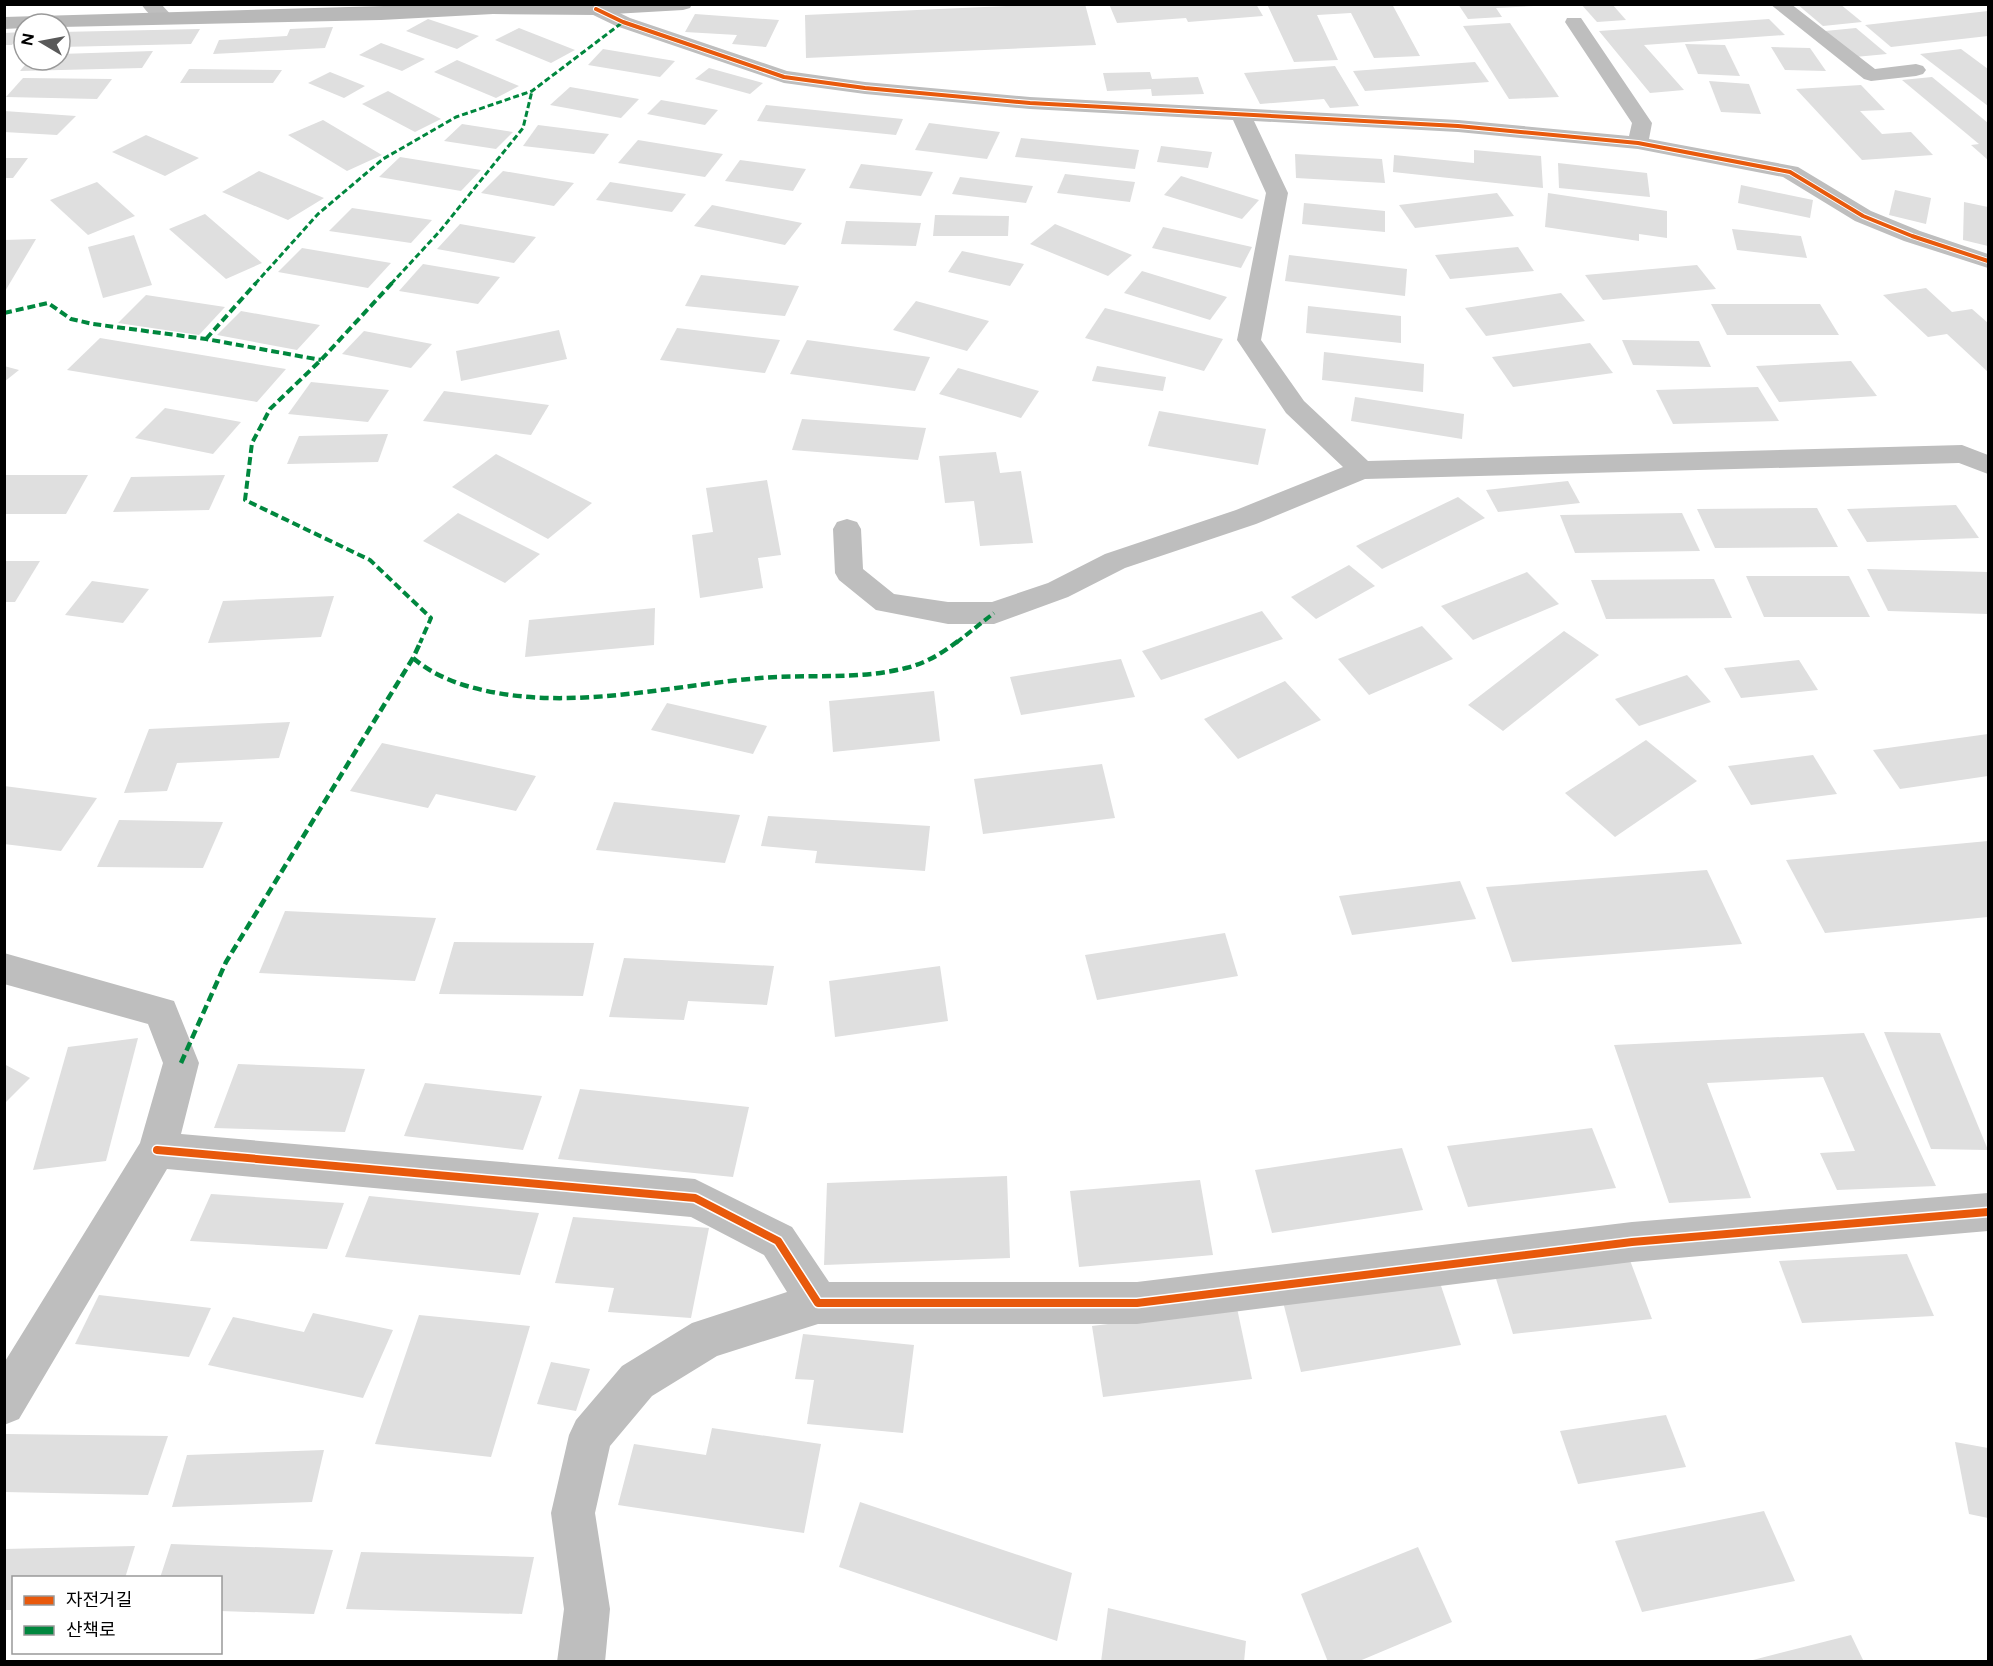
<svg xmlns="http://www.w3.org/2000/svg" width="1993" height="1666" viewBox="0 0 1993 1666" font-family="Figtree,'Noto Sans KR',sans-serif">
<rect width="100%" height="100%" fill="#fff"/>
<g fill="#dfdfdf">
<polygon points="1049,4 1085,4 1096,45 806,58 805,15"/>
<polygon points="1109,4 1256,4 1263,16 1188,22 1186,18 1117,23"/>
<polygon points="1267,4 1392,4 1420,56 1374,58 1351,13 1317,15 1338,60 1294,62"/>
<polygon points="1458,4 1534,4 1534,6 1496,8 1502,17 1468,19"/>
<polygon points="1581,4 1612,4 1626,20 1597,22"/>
<polygon points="1797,4 1840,4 1862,22 1823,26"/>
<polygon points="1988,11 1988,36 1891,47 1865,25"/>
<polygon points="695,14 779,20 766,47 732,44 737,35 685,32"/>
<polygon points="428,19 479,36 457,49 406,31"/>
<polygon points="1769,19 1785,35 1644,45 1684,90 1650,93 1599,31"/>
<polygon points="1510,23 1559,97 1509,99 1463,26"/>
<polygon points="333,27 325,48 213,54 219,40 287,36 290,29"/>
<polygon points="519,28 575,50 551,63 495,40"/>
<polygon points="1856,28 1887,54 1855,57 1825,31"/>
<polygon points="200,29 191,44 60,47 60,32"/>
<polygon points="21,32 12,45 5,45 5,33"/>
<polygon points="381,43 425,59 402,71 359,55"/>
<polygon points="1685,44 1725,45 1740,76 1698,74"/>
<polygon points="1771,47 1810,48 1826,71 1785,70"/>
<polygon points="603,49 675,61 660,77 588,65"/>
<polygon points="1961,49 1988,69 1988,106 1920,54"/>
<polygon points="153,51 142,68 20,71 29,60 60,60 60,54"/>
<polygon points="457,60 519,86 496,98 434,72"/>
<polygon points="1475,62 1489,82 1365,91 1353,71"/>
<polygon points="1335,66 1359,106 1330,108 1324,99 1260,104 1244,73"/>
<polygon points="709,68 763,83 750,94 695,79"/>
<polygon points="189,69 282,70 273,83 180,83"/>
<polygon points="330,72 365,86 344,98 308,83"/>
<polygon points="1150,72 1152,79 1198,77 1204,94 1152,96 1151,89 1107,91 1103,73"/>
<polygon points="1932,77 1988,123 1988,160 1971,145 1979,144 1902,80"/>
<polygon points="23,78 112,79 97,99 6,97"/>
<polygon points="1709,81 1749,84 1761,114 1721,112"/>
<polygon points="1861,85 1885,110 1860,111 1882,134 1911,132 1933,155 1862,160 1796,89"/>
<polygon points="570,87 639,99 621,118 550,105"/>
<polygon points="388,91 441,119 415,132 362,104"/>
<polygon points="661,100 718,110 705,125 647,114"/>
<polygon points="766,105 903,119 896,135 757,121"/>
<polygon points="4,111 76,116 57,135 4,132"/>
<polygon points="323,120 382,155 347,171 288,135"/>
<polygon points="929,123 1000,132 987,159 915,150"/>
<polygon points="462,124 513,132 496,149 444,141"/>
<polygon points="538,125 609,134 594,154 523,146"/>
<polygon points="146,135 199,158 165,176 112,152"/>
<polygon points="1021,138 1139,150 1135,169 1015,157"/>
<polygon points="638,140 723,154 705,177 618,163"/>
<polygon points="1161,146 1212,152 1208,168 1157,162"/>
<polygon points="1474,150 1541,156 1543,188 1393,172 1394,155 1474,163"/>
<polygon points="1295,154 1382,159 1385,183 1296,178"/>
<polygon points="400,157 481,170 461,191 379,177"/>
<polygon points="4,158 28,158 13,178 4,178"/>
<polygon points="740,160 806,169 793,191 725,181"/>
<polygon points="1558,163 1647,173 1650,197 1559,188"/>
<polygon points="861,164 933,172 921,196 849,188"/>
<polygon points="259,171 324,198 288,220 222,192"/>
<polygon points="503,171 574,183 554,206 481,193"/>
<polygon points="1065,174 1135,182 1130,202 1057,193"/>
<polygon points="1181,176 1259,200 1242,219 1164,195"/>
<polygon points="960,177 1033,186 1026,203 952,194"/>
<polygon points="97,182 135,216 88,235 50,200"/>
<polygon points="610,182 686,194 672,212 596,200"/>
<polygon points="1741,185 1813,200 1810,218 1738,203"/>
<polygon points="1895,190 1931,198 1926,224 1889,215"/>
<polygon points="1497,193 1514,216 1415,228 1399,205"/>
<polygon points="1548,193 1667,211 1667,238 1639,234 1639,241 1545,227"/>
<polygon points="1964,202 1988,207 1988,246 1963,240"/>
<polygon points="1304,203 1385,211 1385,232 1302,224"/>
<polygon points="712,205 802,223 785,245 694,226"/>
<polygon points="352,208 432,220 411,243 329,231"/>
<polygon points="205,214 262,263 226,279 169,229"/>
<polygon points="935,215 1009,216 1008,236 933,236"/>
<polygon points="846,221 921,223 916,246 841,244"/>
<polygon points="460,224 536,237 514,263 437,249"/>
<polygon points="1055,224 1132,255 1108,276 1030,244"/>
<polygon points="1163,227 1252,247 1241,268 1152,248"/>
<polygon points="1732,229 1801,236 1807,258 1737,250"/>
<polygon points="134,235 152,285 103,298 88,247"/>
<polygon points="36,239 4,293 4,240"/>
<polygon points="1518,247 1534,271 1450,279 1435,255"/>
<polygon points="302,248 391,263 368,288 278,272"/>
<polygon points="962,251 1024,264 1010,286 948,272"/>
<polygon points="1289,255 1407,269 1405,296 1285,281"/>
<polygon points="423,264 500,277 478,304 399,291"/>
<polygon points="1697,265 1716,289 1603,300 1585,275"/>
<polygon points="1142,271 1227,297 1210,320 1124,293"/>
<polygon points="701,275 799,286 785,316 685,306"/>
<polygon points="1926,288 1952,312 1972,309 1988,323 1988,372 1947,334 1928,337 1883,295"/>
<polygon points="1561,293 1585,321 1486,336 1465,308"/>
<polygon points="146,295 225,307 199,335 118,323"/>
<polygon points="916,301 989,321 967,351 893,330"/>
<polygon points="1711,304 1820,304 1839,335 1727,335"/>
<polygon points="1308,306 1401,316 1401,343 1306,333"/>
<polygon points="1105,308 1223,339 1204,371 1085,338"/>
<polygon points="241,311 320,325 297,350 217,335"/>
<polygon points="677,328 780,340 765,373 660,360"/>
<polygon points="559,330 567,359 461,381 456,351"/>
<polygon points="364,331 432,344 411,368 342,354"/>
<polygon points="100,338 286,369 257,402 67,370"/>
<polygon points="807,340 930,357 915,391 790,374"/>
<polygon points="1622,340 1699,341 1711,367 1633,365"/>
<polygon points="1590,343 1613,373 1513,387 1492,357"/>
<polygon points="1324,352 1424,364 1423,392 1322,380"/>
<polygon points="1851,361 1877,396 1779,402 1756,366"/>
<polygon points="4,366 19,370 4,382"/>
<polygon points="1097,366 1166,377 1163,391 1092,381"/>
<polygon points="958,368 1039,391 1021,418 939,394"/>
<polygon points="311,382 389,390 368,422 288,414"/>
<polygon points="1758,387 1779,421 1673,424 1656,390"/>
<polygon points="444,391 549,405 531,435 423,421"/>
<polygon points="1355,397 1464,414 1462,439 1351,421"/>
<polygon points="165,408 241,422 213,454 135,438"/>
<polygon points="1159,411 1266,429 1258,465 1148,446"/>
<polygon points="802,419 926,428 918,460 792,450"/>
<polygon points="388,434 378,462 287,464 299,436"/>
<polygon points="996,452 1000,473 1021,471 1033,543 980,546 974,501 945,503 939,456"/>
<polygon points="496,454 592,503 548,539 452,487"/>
<polygon points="4,475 88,475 66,514 4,514"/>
<polygon points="225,475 209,510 113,512 131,477"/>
<polygon points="767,480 781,555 758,558 763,588 700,598 692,535 713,532 706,488"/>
<polygon points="1568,481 1580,503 1498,512 1486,490"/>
<polygon points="1458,497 1485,518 1382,569 1356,546"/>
<polygon points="1956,505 1979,538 1867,542 1847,509"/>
<polygon points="1817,508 1838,547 1715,548 1697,509"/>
<polygon points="458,513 540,554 505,583 423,541"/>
<polygon points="1682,513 1700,551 1575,553 1560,515"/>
<polygon points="4,561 40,561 15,602 4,602"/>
<polygon points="1349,565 1375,586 1316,619 1291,597"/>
<polygon points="1867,569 1988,572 1988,614 1888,611"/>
<polygon points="1527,572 1559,604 1473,640 1441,606"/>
<polygon points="1746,576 1849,576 1870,617 1764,617"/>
<polygon points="1714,579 1732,618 1606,619 1591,580"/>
<polygon points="92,581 149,589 123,623 65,615"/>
<polygon points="334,596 321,637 208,643 223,601"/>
<polygon points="655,608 654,645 525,657 529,620"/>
<polygon points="1262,611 1283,639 1161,680 1142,651"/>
<polygon points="1422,626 1453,659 1369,695 1338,659"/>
<polygon points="1564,631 1599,655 1503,731 1468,705"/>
<polygon points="1121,659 1135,697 1021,715 1010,677"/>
<polygon points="1799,660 1818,690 1741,698 1724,668"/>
<polygon points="1687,675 1711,702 1639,726 1615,699"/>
<polygon points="1285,681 1321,720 1238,759 1204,719"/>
<polygon points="934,691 940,741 833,752 829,701"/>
<polygon points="667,703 767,726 753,754 651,730"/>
<polygon points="290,722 279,758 177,763 167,791 124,793 149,729"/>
<polygon points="1988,734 1988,776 1900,789 1873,750"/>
<polygon points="1646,740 1697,781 1615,837 1565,793"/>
<polygon points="382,743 536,776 516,811 436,794 428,808 350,791"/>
<polygon points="1813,755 1837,794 1751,805 1728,766"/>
<polygon points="1102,764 1115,818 983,834 974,779"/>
<polygon points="4,786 97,798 61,851 4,844"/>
<polygon points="614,802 740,815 725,863 596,850"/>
<polygon points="768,816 930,826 925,871 815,863 817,851 761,846"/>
<polygon points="119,820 223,822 203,868 97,867"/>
<polygon points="1988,841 1988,917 1825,933 1786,860"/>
<polygon points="1707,870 1742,944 1512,962 1486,887"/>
<polygon points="1460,881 1476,919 1352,935 1339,896"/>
<polygon points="285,911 436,918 415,981 259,973"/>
<polygon points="1225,933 1238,976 1097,1000 1085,955"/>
<polygon points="454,942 594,943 583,996 439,994"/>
<polygon points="624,958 774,966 767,1005 688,1001 684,1020 609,1017"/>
<polygon points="940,966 948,1021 835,1037 829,981"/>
<polygon points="1884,1032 1940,1033 1988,1150 1931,1149"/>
<polygon points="1864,1033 1936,1186 1837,1190 1820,1153 1855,1151 1823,1077 1707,1083 1751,1198 1669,1203 1614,1045"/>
<polygon points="138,1038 106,1161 33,1170 68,1047"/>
<polygon points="4,1064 30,1078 4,1104"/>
<polygon points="238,1064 365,1069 345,1132 214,1128"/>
<polygon points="425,1083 542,1096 523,1150 404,1136"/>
<polygon points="580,1089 749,1107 733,1177 558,1159"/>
<polygon points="1592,1128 1616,1188 1468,1207 1447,1146"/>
<polygon points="1402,1148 1423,1210 1272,1233 1255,1170"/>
<polygon points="1007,1176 1010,1258 824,1265 827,1183"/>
<polygon points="1200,1180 1213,1255 1079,1267 1070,1191"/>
<polygon points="211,1194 344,1203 327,1249 190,1241"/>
<polygon points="369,1196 539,1213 520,1275 345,1257"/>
<polygon points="573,1217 709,1228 691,1318 608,1312 614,1288 555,1283"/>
<polygon points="1907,1254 1934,1316 1802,1323 1779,1261"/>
<polygon points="1628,1255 1652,1319 1513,1334 1493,1269"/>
<polygon points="1438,1277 1461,1345 1301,1372 1283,1302"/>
<polygon points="99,1295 211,1308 189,1357 75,1344"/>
<polygon points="1237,1308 1252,1379 1103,1397 1092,1326"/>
<polygon points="313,1313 393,1330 363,1398 208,1365 233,1317 304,1332"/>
<polygon points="419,1315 530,1326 491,1457 375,1444"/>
<polygon points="803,1334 914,1345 903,1433 807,1424 814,1380 795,1379"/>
<polygon points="551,1362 590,1369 576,1411 537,1404"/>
<polygon points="1666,1415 1686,1467 1578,1484 1560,1431"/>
<polygon points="712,1428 821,1444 804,1533 618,1505 634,1444 706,1455"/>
<polygon points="6,1434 168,1436 148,1495 4,1492"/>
<polygon points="1955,1442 1988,1448 1988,1518 1969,1514"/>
<polygon points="324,1450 312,1502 172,1507 187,1455"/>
<polygon points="860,1502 1072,1573 1057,1641 839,1567"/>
<polygon points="1764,1511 1795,1581 1642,1612 1615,1541"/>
<polygon points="171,1544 333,1550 314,1614 220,1611 220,1578 160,1578"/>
<polygon points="135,1546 125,1578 14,1578 14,1610 4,1610 4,1549"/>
<polygon points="1418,1547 1452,1622 1357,1662 1328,1662 1301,1594"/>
<polygon points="361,1552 534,1557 522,1614 346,1609"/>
<polygon points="1108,1608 1246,1641 1244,1662 1101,1662"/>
<polygon points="1851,1635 1864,1662 1749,1662 1749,1661"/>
</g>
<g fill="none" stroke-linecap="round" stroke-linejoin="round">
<g fill="#bebebe" fill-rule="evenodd">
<path d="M141,4h20l13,14 -2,4c-14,3 -23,-7 -31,-18z"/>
<polygon points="591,4 603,5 630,18 787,71 865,82 1030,97 1458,120 1629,136 1632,123 1565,22 1567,18 1581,18 1652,123 1649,139 1798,167 1871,211 1920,231 1988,254 1988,268 1904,241 1855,221 1783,177 1638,149 1458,132 1254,121 1288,193 1261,340 1304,401 1368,461 1962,445 1988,455 1988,474 1959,463 1365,479 1256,524 1125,568 1068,597 994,624 948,624 876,610 839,580 835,573 833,529 837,522 847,519 857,522 861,529 863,569 894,594 948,602 992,602 1048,583 1105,554 1236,510 1343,467 1286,413 1237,340 1266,193 1233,120 1030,109 865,94 784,83 616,26 589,13 587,9"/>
<polygon points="1770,4 1791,4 1875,69 1916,64 1923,66 1926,70 1923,74 1916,76 1871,81 1864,79"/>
<polygon points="4,953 174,1001 199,1063 181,1134 695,1179 792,1227 829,1282 1137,1282 1632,1222 1988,1193 1988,1231 1632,1262 1137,1324 818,1324 717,1356 652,1396 610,1446 595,1513 610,1609 605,1662 557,1662 564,1609 551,1513 569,1435 576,1420 622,1366 692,1323 787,1292 764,1255 691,1217 167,1169 19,1419 4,1425 4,1363 140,1143 163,1063 148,1024 4,984"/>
</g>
<polygon fill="#b8b8b8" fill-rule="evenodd" points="453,4 692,4 690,8 683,10 596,15 493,14 381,20 60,27 60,24 24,24 24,28 4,29 4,17"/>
<g stroke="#00873e" stroke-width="3" stroke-dasharray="6 3" stroke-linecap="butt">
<polyline points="255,284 318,214 383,159 456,117 532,91 623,22"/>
<polyline points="391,284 440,231 523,128 532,91"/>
</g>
<g stroke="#00873e" stroke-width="4" stroke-dasharray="8 4" stroke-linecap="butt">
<polyline points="392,283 321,360 270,409 252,443 245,500 370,560 431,618 420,643"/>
<polyline points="4,313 48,303 71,319 93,324 206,339 321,360"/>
<polyline points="206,339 256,283"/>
<polyline points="956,643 994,613"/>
</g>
<g stroke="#00873e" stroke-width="4.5" stroke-dasharray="9 4.5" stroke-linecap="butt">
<path d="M413,658c27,23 62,32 97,37 82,11 168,-10 250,-17 49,-4 98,2 146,-10 20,-5 35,-14 52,-27"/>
<polyline points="181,1063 226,962 413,658 421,641"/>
</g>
<g stroke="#fff" stroke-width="6">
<polyline id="cycleway-far1" points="596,9 623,22 784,77 865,88 1030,103 1458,126 1638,143 1790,172 1863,216 1912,236 1988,261"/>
</g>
<g stroke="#fff" stroke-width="11">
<polyline id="cycleway" points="157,1150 695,1198 778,1241 818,1303 1137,1303 1632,1242 1988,1212"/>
</g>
<use href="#cycleway-far1" stroke="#e8590c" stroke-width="4"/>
<use href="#cycleway" stroke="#e8590c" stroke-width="8"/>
</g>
<rect width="1993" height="1666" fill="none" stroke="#000000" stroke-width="12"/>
<rect x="12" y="1576" width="210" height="78" fill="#ffffff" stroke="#999999" stroke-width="1.5"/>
<rect x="24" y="1596" width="30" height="9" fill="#e8590c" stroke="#999999" stroke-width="1.5"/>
<text x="66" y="1606" font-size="18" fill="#000000">자전거길</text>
<rect x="24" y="1626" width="30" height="9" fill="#00873e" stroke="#999999" stroke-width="1.5"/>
<text x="66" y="1636" font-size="18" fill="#000000">산책로</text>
<g transform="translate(42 42) rotate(280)"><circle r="28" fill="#ffffff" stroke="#999999" stroke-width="1.5"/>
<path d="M0-4.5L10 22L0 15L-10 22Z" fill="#595959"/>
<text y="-9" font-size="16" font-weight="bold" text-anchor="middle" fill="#000000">N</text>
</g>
</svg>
